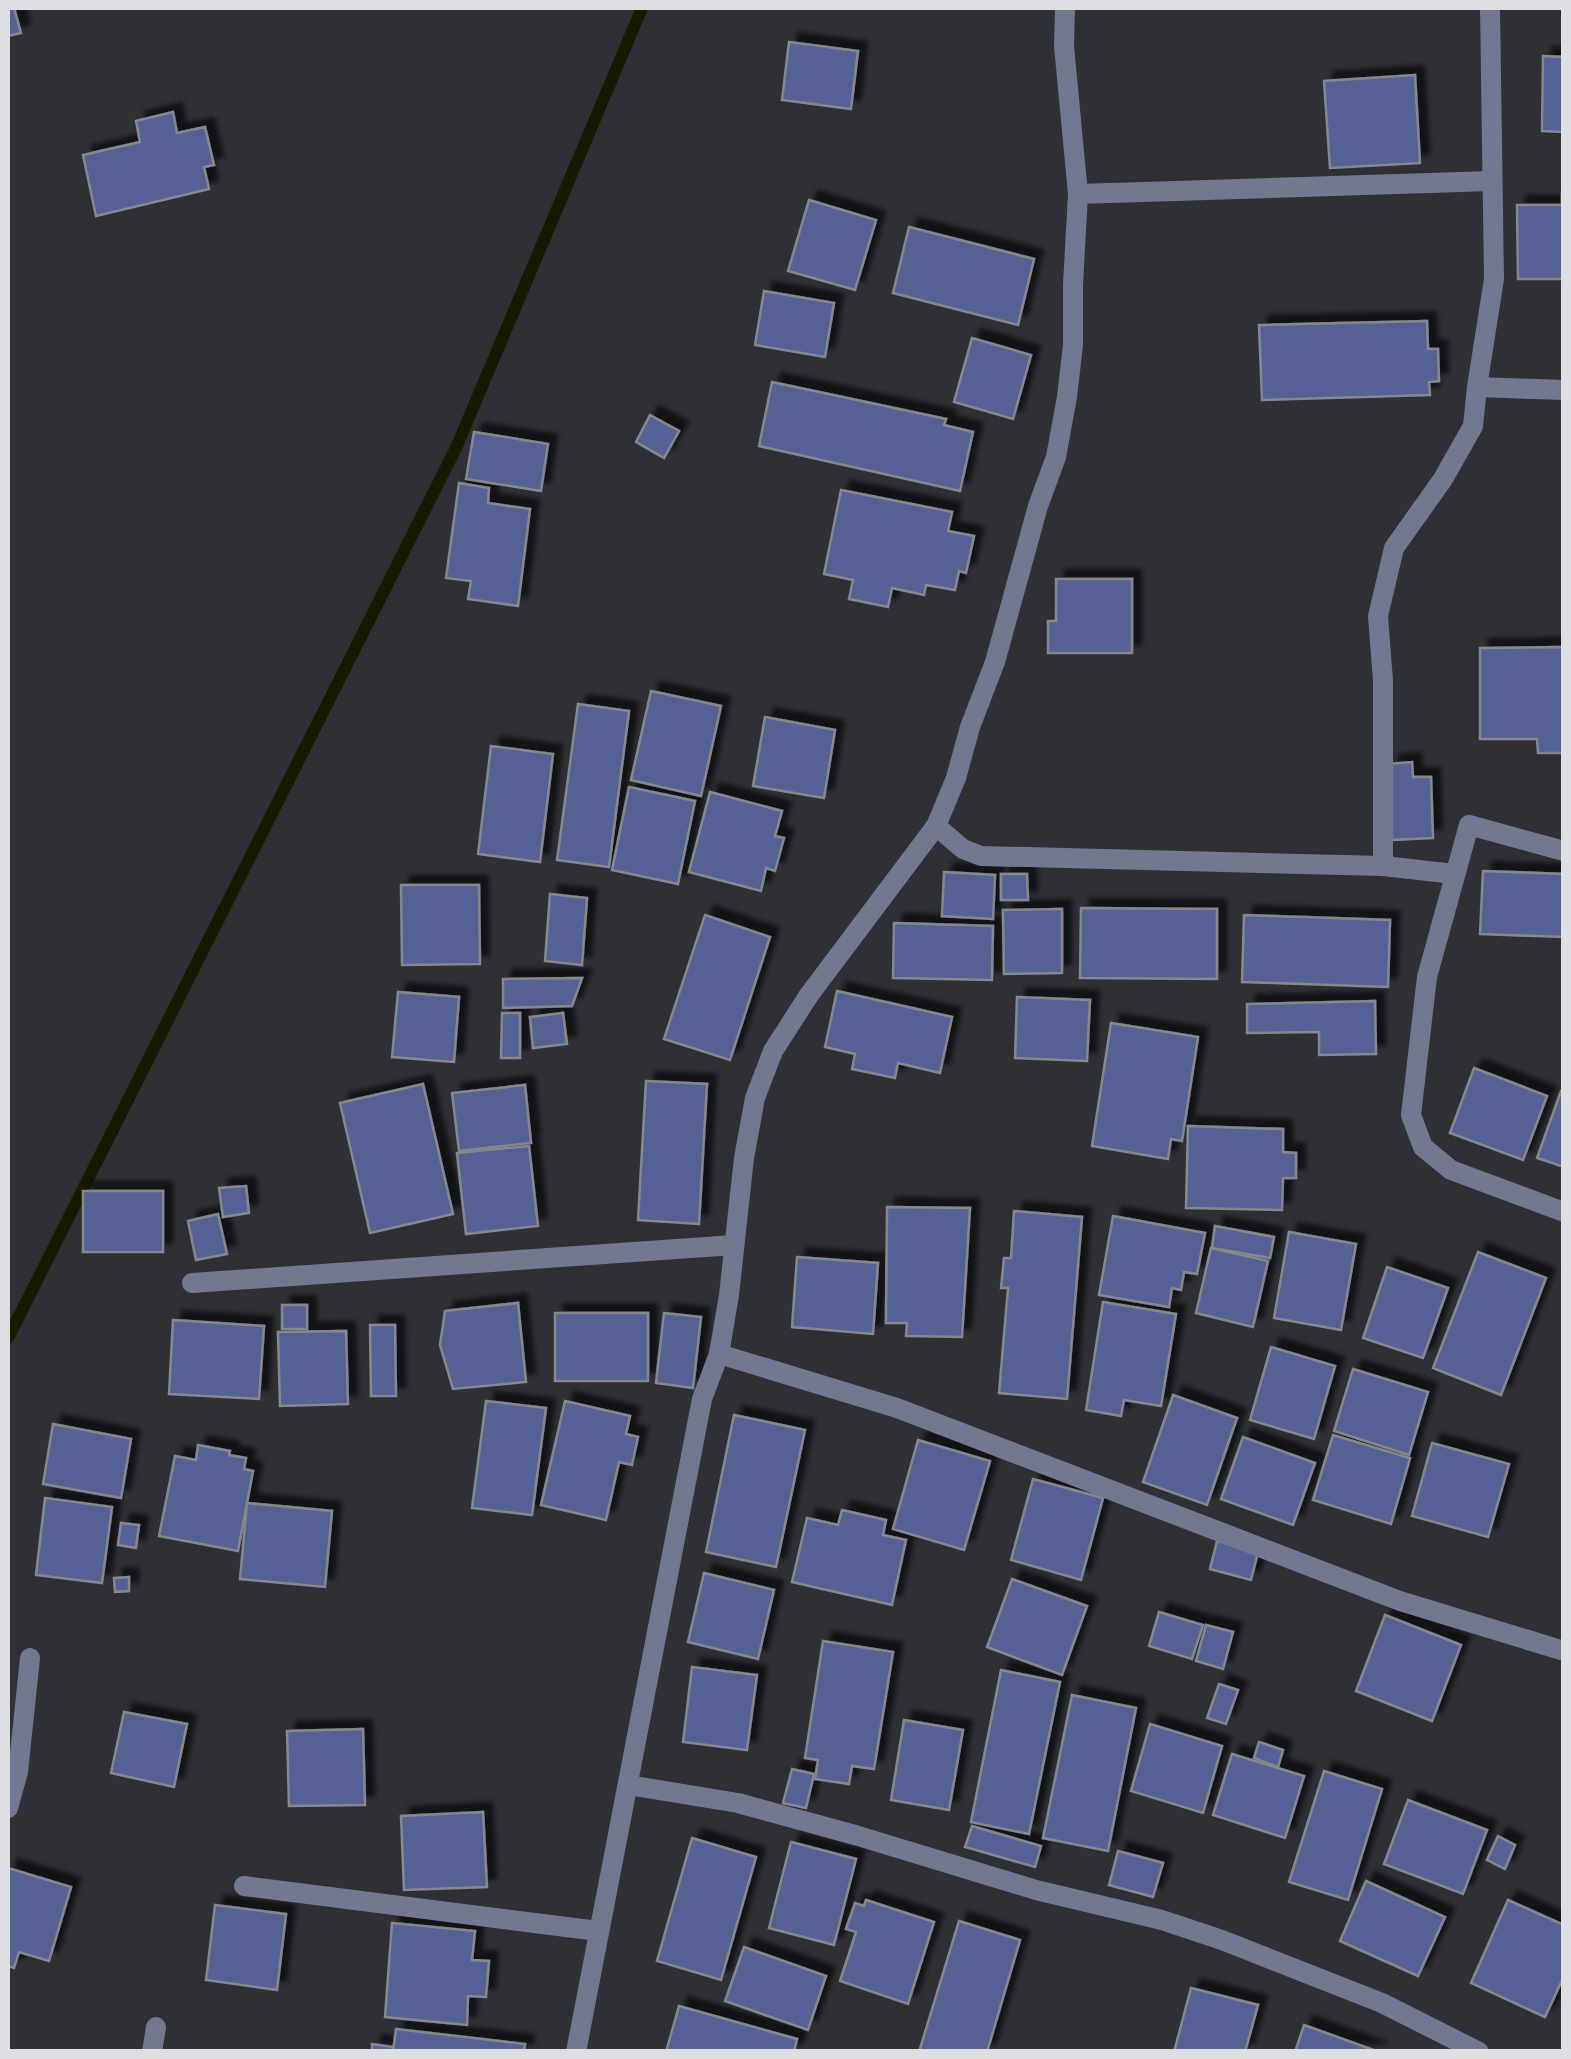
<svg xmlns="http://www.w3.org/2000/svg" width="1571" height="2059" viewBox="0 0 1571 2059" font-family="Figtree,sans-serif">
<defs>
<filter id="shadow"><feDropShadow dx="9" dy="-9" stdDeviation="2.5" flood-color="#0009"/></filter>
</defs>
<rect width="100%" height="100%" fill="#2e3036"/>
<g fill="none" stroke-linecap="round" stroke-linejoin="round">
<polyline stroke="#181a00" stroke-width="12" points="8,1338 456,448 642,8"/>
</g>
<g fill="#546194" stroke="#86888f" stroke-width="2.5" filter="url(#shadow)">
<polygon points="8,8 14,8 21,33 8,36"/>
<polygon points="789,42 858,51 851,109 782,100"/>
<polygon points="1543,56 1564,57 1564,132 1542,131"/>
<polygon points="1415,75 1420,163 1330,168 1324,81"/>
<polygon points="173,112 177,133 205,127 214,165 204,167 209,189 96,216 83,155 140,142 136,121"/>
<polygon points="1562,192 1564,279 1518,279 1517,205 1562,205"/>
<polygon points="809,200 876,220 855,290 788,271"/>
<polygon points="909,227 1034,259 1018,325 893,293"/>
<polygon points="764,291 834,303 825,357 755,345"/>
<polygon points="1427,321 1428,349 1438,349 1439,381 1429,382 1430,395 1262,400 1259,325"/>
<polygon points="972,338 1031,355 1013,419 954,402"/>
<polygon points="772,382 946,419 944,425 973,432 960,491 759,446"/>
<polygon points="650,415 679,431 664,458 636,442"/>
<polygon points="474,432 548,444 541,491 466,479"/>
<polygon points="459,483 489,488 488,503 530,509 518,606 468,599 471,581 446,578"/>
<polygon points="841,490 952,512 948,531 974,536 966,573 959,571 955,590 926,585 924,595 892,588 888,607 849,599 853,580 824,574"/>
<polygon points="1056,579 1132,579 1132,653 1048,653 1048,621 1056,621"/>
<polygon points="1564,647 1564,753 1538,753 1537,739 1480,739 1480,648"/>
<polygon points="651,691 721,706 701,796 631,780"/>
<polygon points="578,704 629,711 609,867 557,860"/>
<polygon points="765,717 835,730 824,798 753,786"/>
<polygon points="491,746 553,754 540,862 478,854"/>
<polygon points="1412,762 1413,777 1431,777 1433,838 1392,840 1390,764"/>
<polygon points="629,787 695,801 678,884 612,870"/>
<polygon points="710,792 782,811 775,836 784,838 775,871 766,868 761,891 689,872"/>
<polygon points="1483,871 1564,874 1564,937 1480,934"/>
<polygon points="944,872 995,875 993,919 942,916"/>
<polygon points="1001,874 1027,874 1028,900 1001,900"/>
<polygon points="401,885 479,885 480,964 402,965"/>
<polygon points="550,894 587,898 582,965 545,961"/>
<polygon points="1081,908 1217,909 1217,979 1080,978"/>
<polygon points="1062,909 1062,973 1004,974 1003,910"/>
<polygon points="705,915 770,937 730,1060 664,1039"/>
<polygon points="1244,915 1390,920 1388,987 1242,982"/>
<polygon points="894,923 993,926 992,980 893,978"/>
<polygon points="582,978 572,1006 503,1008 503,979"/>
<polygon points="837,991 952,1017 940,1073 898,1063 895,1078 852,1069 855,1054 825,1047"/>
<polygon points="398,992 459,997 454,1062 392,1057"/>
<polygon points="1017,997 1090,1000 1087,1061 1015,1058"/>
<polygon points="1375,1001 1376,1054 1319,1055 1319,1032 1247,1033 1247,1004"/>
<polygon points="502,1013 520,1013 520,1058 501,1058"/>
<polygon points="563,1013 567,1044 533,1048 530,1017"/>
<polygon points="1111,1023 1198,1037 1182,1141 1171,1139 1168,1159 1092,1146"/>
<polygon points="1474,1068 1547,1096 1523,1160 1450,1133"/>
<polygon points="646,1081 707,1084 699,1224 638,1220"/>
<polygon points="423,1084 453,1214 370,1233 340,1103"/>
<polygon points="525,1085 531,1143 459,1151 452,1093"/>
<polygon points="1561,1091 1564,1092 1564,1167 1537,1158"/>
<polygon points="1188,1126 1283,1129 1283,1152 1296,1153 1296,1178 1283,1178 1282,1210 1186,1208"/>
<polygon points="529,1146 538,1226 466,1234 457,1153"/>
<polygon points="246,1186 249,1213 223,1217 219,1188"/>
<rect x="83" y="1191" width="80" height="61"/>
<polygon points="887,1207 970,1208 962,1337 906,1336 907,1323 886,1323"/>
<polygon points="1014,1211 1082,1217 1067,1399 999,1393 1008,1288 1001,1288 1004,1258 1011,1258"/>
<polygon points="218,1214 227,1254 196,1260 188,1221"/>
<polygon points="1113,1216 1205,1233 1197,1274 1184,1272 1181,1290 1172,1288 1169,1307 1099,1295"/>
<polygon points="1215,1226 1274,1237 1270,1258 1212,1248"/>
<polygon points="1289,1232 1356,1244 1341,1330 1274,1318"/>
<polygon points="1211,1248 1268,1261 1253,1327 1196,1313"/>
<polygon points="1478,1252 1546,1278 1501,1395 1433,1368"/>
<polygon points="797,1257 878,1263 873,1334 792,1327"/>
<polygon points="1387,1267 1448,1288 1423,1358 1363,1338"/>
<polygon points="1103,1302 1176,1314 1161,1406 1124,1400 1121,1416 1086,1410"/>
<polygon points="518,1303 526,1382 453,1389 440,1345 445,1311"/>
<rect x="282" y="1305" width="25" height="24"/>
<rect x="555" y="1313" width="93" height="68"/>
<polygon points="664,1313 701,1317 693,1388 656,1383"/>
<polygon points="173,1320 264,1326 259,1399 169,1394"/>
<polygon points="370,1325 395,1325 396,1396 371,1396"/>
<polygon points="346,1331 348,1404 280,1406 278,1332"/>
<polygon points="1271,1347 1335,1366 1314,1439 1250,1420"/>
<polygon points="1353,1369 1428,1392 1409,1455 1334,1431"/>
<polygon points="1173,1395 1237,1418 1207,1505 1143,1482"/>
<polygon points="486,1401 546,1408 532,1515 472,1508"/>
<polygon points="565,1401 630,1416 626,1434 638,1437 632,1465 619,1462 606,1520 541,1505"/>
<polygon points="734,1415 805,1430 776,1567 706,1552"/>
<polygon points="53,1424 131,1439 121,1498 43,1484"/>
<polygon points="1333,1435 1410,1458 1391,1524 1313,1500"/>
<polygon points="1243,1437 1315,1463 1293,1525 1221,1499"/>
<polygon points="918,1440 990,1461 964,1550 893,1529"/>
<polygon points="1432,1443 1509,1464 1488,1537 1412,1516"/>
<polygon points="198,1445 230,1451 229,1455 246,1458 244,1469 253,1471 238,1551 159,1536 175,1456 196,1460"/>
<polygon points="1033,1479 1103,1498 1081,1580 1011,1560"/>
<polygon points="45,1498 112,1507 102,1583 36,1575"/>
<polygon points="247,1503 332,1511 325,1587 240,1579"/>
<polygon points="842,1510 886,1520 883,1535 906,1540 892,1605 792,1582 807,1518 838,1525"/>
<polygon points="121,1523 139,1525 136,1548 118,1545"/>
<polygon points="1217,1541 1258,1552 1251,1580 1210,1569"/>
<polygon points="704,1573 774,1590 758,1659 688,1642"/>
<polygon points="129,1577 129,1591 115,1592 114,1578"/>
<polygon points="1012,1579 1087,1606 1062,1675 987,1647"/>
<polygon points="1159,1612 1203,1625 1192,1659 1149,1646"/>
<polygon points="1385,1615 1461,1645 1432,1721 1356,1691"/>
<polygon points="1206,1625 1233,1632 1223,1669 1196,1661"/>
<polygon points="823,1641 893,1652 874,1769 852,1766 849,1784 815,1779 818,1760 805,1758"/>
<polygon points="692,1667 757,1675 747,1750 683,1742"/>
<polygon points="1001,1670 1060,1682 1029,1834 971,1822"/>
<polygon points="1219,1684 1238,1690 1226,1724 1207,1718"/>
<polygon points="1072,1695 1136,1708 1108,1851 1043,1838"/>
<polygon points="124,1712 187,1724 174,1787 111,1773"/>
<polygon points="904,1720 963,1730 949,1810 891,1800"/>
<polygon points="1150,1724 1222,1746 1203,1813 1131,1791"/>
<polygon points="363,1729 365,1805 289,1806 287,1731"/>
<polygon points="1259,1742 1283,1750 1278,1767 1254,1758"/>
<polygon points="1232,1754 1304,1776 1285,1838 1213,1815"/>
<polygon points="792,1769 814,1774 806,1808 783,1803"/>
<polygon points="1324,1771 1382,1789 1348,1900 1289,1882"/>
<polygon points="1408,1800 1487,1830 1463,1894 1384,1864"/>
<polygon points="483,1812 487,1887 404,1890 401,1816"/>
<polygon points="972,1826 1041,1846 1035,1867 965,1847"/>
<polygon points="1498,1836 1515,1845 1505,1869 1487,1860"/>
<polygon points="692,1838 756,1857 721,1980 657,1961"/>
<polygon points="791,1842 856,1859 834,1945 769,1928"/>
<polygon points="1118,1851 1163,1863 1153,1897 1109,1885"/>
<polygon points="8,1868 71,1887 49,1961 19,1952 14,1968 8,1966"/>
<polygon points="1366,1881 1445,1917 1418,1976 1340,1941"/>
<polygon points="866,1900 934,1922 908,2004 840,1981 856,1932 846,1929 855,1903 864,1906"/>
<polygon points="1508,1900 1564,1925 1564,1976 1545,2017 1471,1983"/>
<polygon points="215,1905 286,1914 277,1990 206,1980"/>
<polygon points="959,1921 1020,1940 987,2052 919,2052"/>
<polygon points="392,1923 475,1931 472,1960 489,1961 486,1997 468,1996 467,2025 385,2017"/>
<polygon points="744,1947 826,1976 808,2030 725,2001"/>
<polygon points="1191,1988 1258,2005 1245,2052 1174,2052"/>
<polygon points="679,2006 797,2039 794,2052 666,2052"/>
<polygon points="1304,2025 1379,2052 1295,2052"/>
<polygon points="396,2029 525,2044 524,2052 393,2052"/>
<polygon points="372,2044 393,2047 392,2052 372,2052"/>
</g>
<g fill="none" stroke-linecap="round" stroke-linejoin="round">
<g stroke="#727890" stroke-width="20">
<polyline points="1078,194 1492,181"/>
<polyline points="1477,387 1564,390"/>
<polyline points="936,826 963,849 981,856 1383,866 1455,874"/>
<polyline points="1564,851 1469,825 1427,977 1411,1115 1423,1147 1451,1170 1564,1212"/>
<polyline points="1383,866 1383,681 1378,616 1394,548 1443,479 1473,426 1477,387 1494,279 1490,8"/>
<polyline points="192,1283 734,1245"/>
<polyline points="719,1354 897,1408 1400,1601 1564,1651"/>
<polyline points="628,1785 738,1803 855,1835 1036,1890 1162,1920 1222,1940 1382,2003 1479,2052"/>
<polyline points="8,1808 18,1772 30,1658"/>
<polyline points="244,1886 598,1931"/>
<polyline points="152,2052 156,2027"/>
<polyline points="576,2052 702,1399 719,1354 729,1295 744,1158 755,1098 773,1051 809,995 936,826 956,778 970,727 995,662 1038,506 1056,457 1067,397 1073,345 1073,285 1078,194 1064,46 1065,8"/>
</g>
</g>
<rect width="1571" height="2059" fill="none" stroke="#dddfe2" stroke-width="20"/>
</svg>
